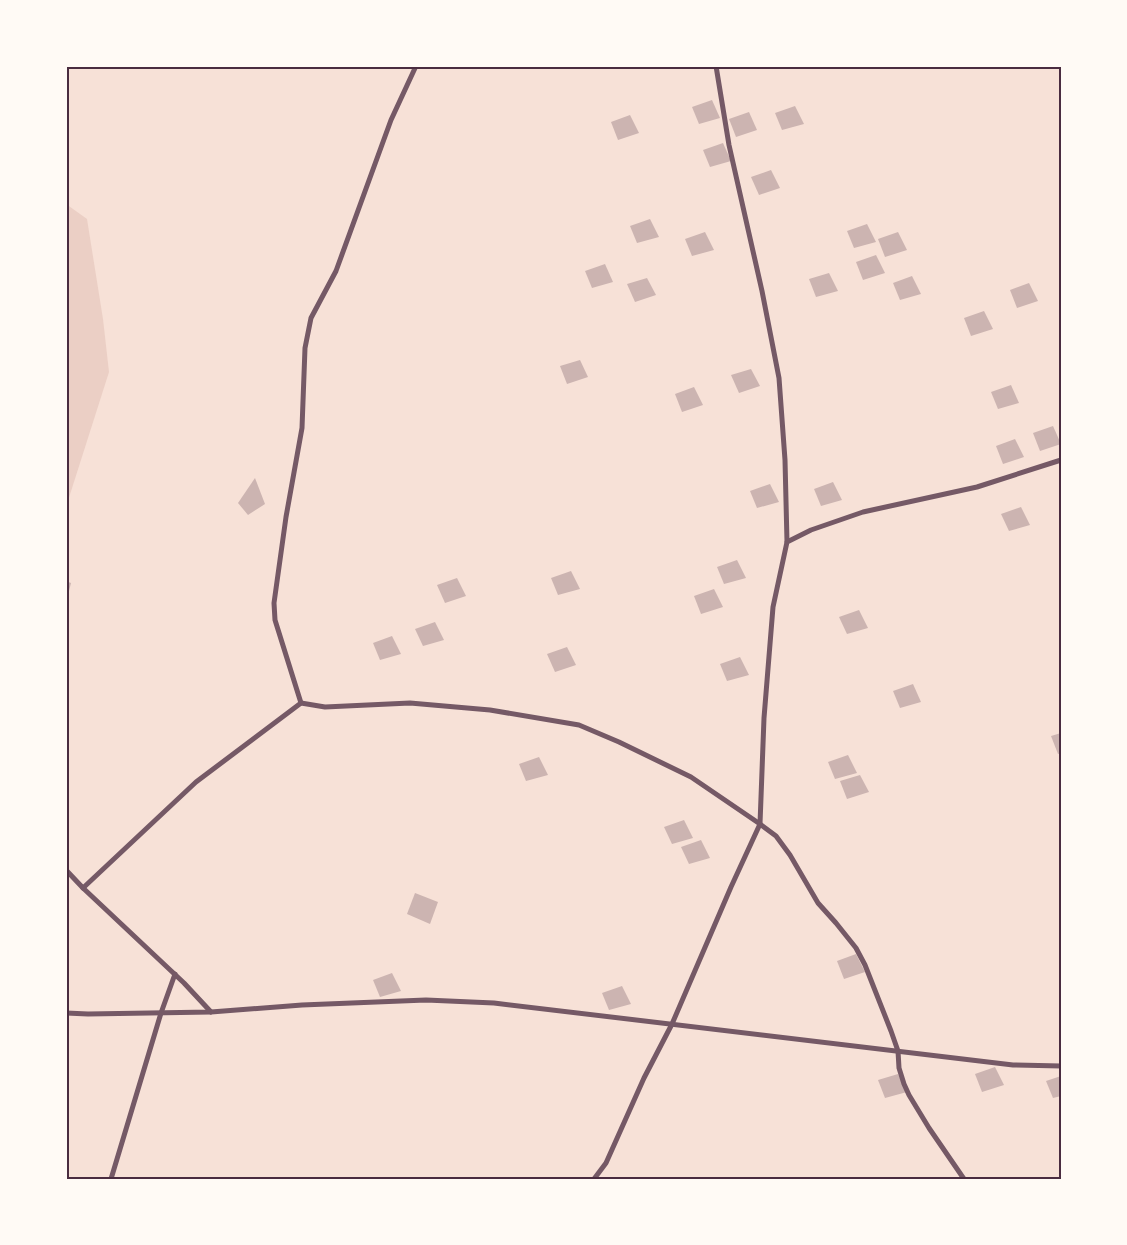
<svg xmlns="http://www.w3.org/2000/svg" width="1127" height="1245" viewBox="0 0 1127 1245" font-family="'IBM Plex Sans',sans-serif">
<rect width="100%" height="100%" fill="#f7e1d7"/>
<polygon fill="#ebcfc5" points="66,204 87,219 103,319 109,372 66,507"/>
<g fill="#ccb4b1">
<polygon points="712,100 720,118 699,124 692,107"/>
<polygon points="795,106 804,124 782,130 775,113"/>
<polygon points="749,112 757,130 736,137 729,119"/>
<polygon points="630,115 639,133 618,140 611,122"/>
<polygon points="723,143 731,161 710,167 703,150"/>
<polygon points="771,170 780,188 759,195 751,177"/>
<polygon points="650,219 659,237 637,243 630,226"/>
<polygon points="867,224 876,242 854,248 847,231"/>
<polygon points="705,232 714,250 692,256 685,239"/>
<polygon points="898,232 907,250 885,257 878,239"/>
<polygon points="876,255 885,273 863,280 856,262"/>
<polygon points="605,264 613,282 592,288 585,271"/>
<polygon points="829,273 838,291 816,297 809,279"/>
<polygon points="912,276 921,294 900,300 893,283"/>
<polygon points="647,278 656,295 635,302 627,284"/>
<polygon points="1029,283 1038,301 1017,308 1010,290"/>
<polygon points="984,311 993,329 971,336 964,318"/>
<polygon points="580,360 588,377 567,384 560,366"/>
<polygon points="751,369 760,386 739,393 731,375"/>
<polygon points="1011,385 1019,403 998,409 991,392"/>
<polygon points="694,387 703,405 682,412 675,394"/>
<polygon points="1053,426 1061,444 1040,451 1033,433"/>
<polygon points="1015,439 1024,457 1003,464 996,446"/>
<polygon points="255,478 265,504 248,515 238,503"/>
<polygon points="833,482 842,500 821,506 814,489"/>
<polygon points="770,484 779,502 757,508 750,491"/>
<polygon points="1021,507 1030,525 1009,531 1001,514"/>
<polygon points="737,560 746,578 724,584 717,567"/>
<polygon points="571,571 580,589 558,595 551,578"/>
<polygon points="457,578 466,596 445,603 437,585"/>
<polygon points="66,581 71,583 67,599 66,599"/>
<polygon points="714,589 723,607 701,614 694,596"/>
<polygon points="859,610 868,628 847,634 839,617"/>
<polygon points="435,622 444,640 423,646 415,629"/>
<polygon points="392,636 401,654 380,660 373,643"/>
<polygon points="567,647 576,665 555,672 547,654"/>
<polygon points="740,657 749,675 727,681 720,664"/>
<polygon points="913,684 921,702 900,708 893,691"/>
<polygon points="1061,733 1061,753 1058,754 1051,736"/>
<polygon points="848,755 857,773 835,779 828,762"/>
<polygon points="539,757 548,775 526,781 519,764"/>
<polygon points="860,775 869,792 847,799 840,781"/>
<polygon points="684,820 693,838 672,844 664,827"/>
<polygon points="701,840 710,858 689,864 681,847"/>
<polygon points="415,893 438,902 430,924 407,914"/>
<polygon points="856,954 865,972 844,979 837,961"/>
<polygon points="392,973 401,991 380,997 373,980"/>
<polygon points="622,986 631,1004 609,1010 602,993"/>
<polygon points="995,1067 1004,1085 982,1092 975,1074"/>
<polygon points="898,1074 907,1092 885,1098 878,1080"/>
<polygon points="1061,1076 1061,1096 1053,1098 1046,1081"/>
</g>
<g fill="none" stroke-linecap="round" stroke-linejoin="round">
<g stroke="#755966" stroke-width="5">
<polyline points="716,66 729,145 762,291 779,378 785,460 787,542"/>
<polyline points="301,703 275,620 274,603 286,517 302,428 305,348 311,318 336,271 391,120 416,66"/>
<polyline points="66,870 83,888 184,983 211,1012"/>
<polyline points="83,888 196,782 301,703 325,707 410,703 490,710 579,725 619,742 691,777 760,824 776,836 790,855 818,903 836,923 856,948 865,965 891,1031 898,1051 899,1068 904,1084 909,1095 929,1128 964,1179"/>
<polyline points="66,1013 88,1014 211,1012 302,1005 426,1000 494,1003 1013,1065 1061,1066"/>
<polyline points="111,1179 161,1013 175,974"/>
<polyline points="594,1179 606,1163 644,1078 672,1024 731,887 760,824 764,718 773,607 787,542 811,530 863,512 977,487 1061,460"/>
</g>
</g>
<rect width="1127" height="1245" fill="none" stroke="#fffaf5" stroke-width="135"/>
<rect x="68" y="68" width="992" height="1110" fill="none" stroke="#4a2c40" stroke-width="2"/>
</svg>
